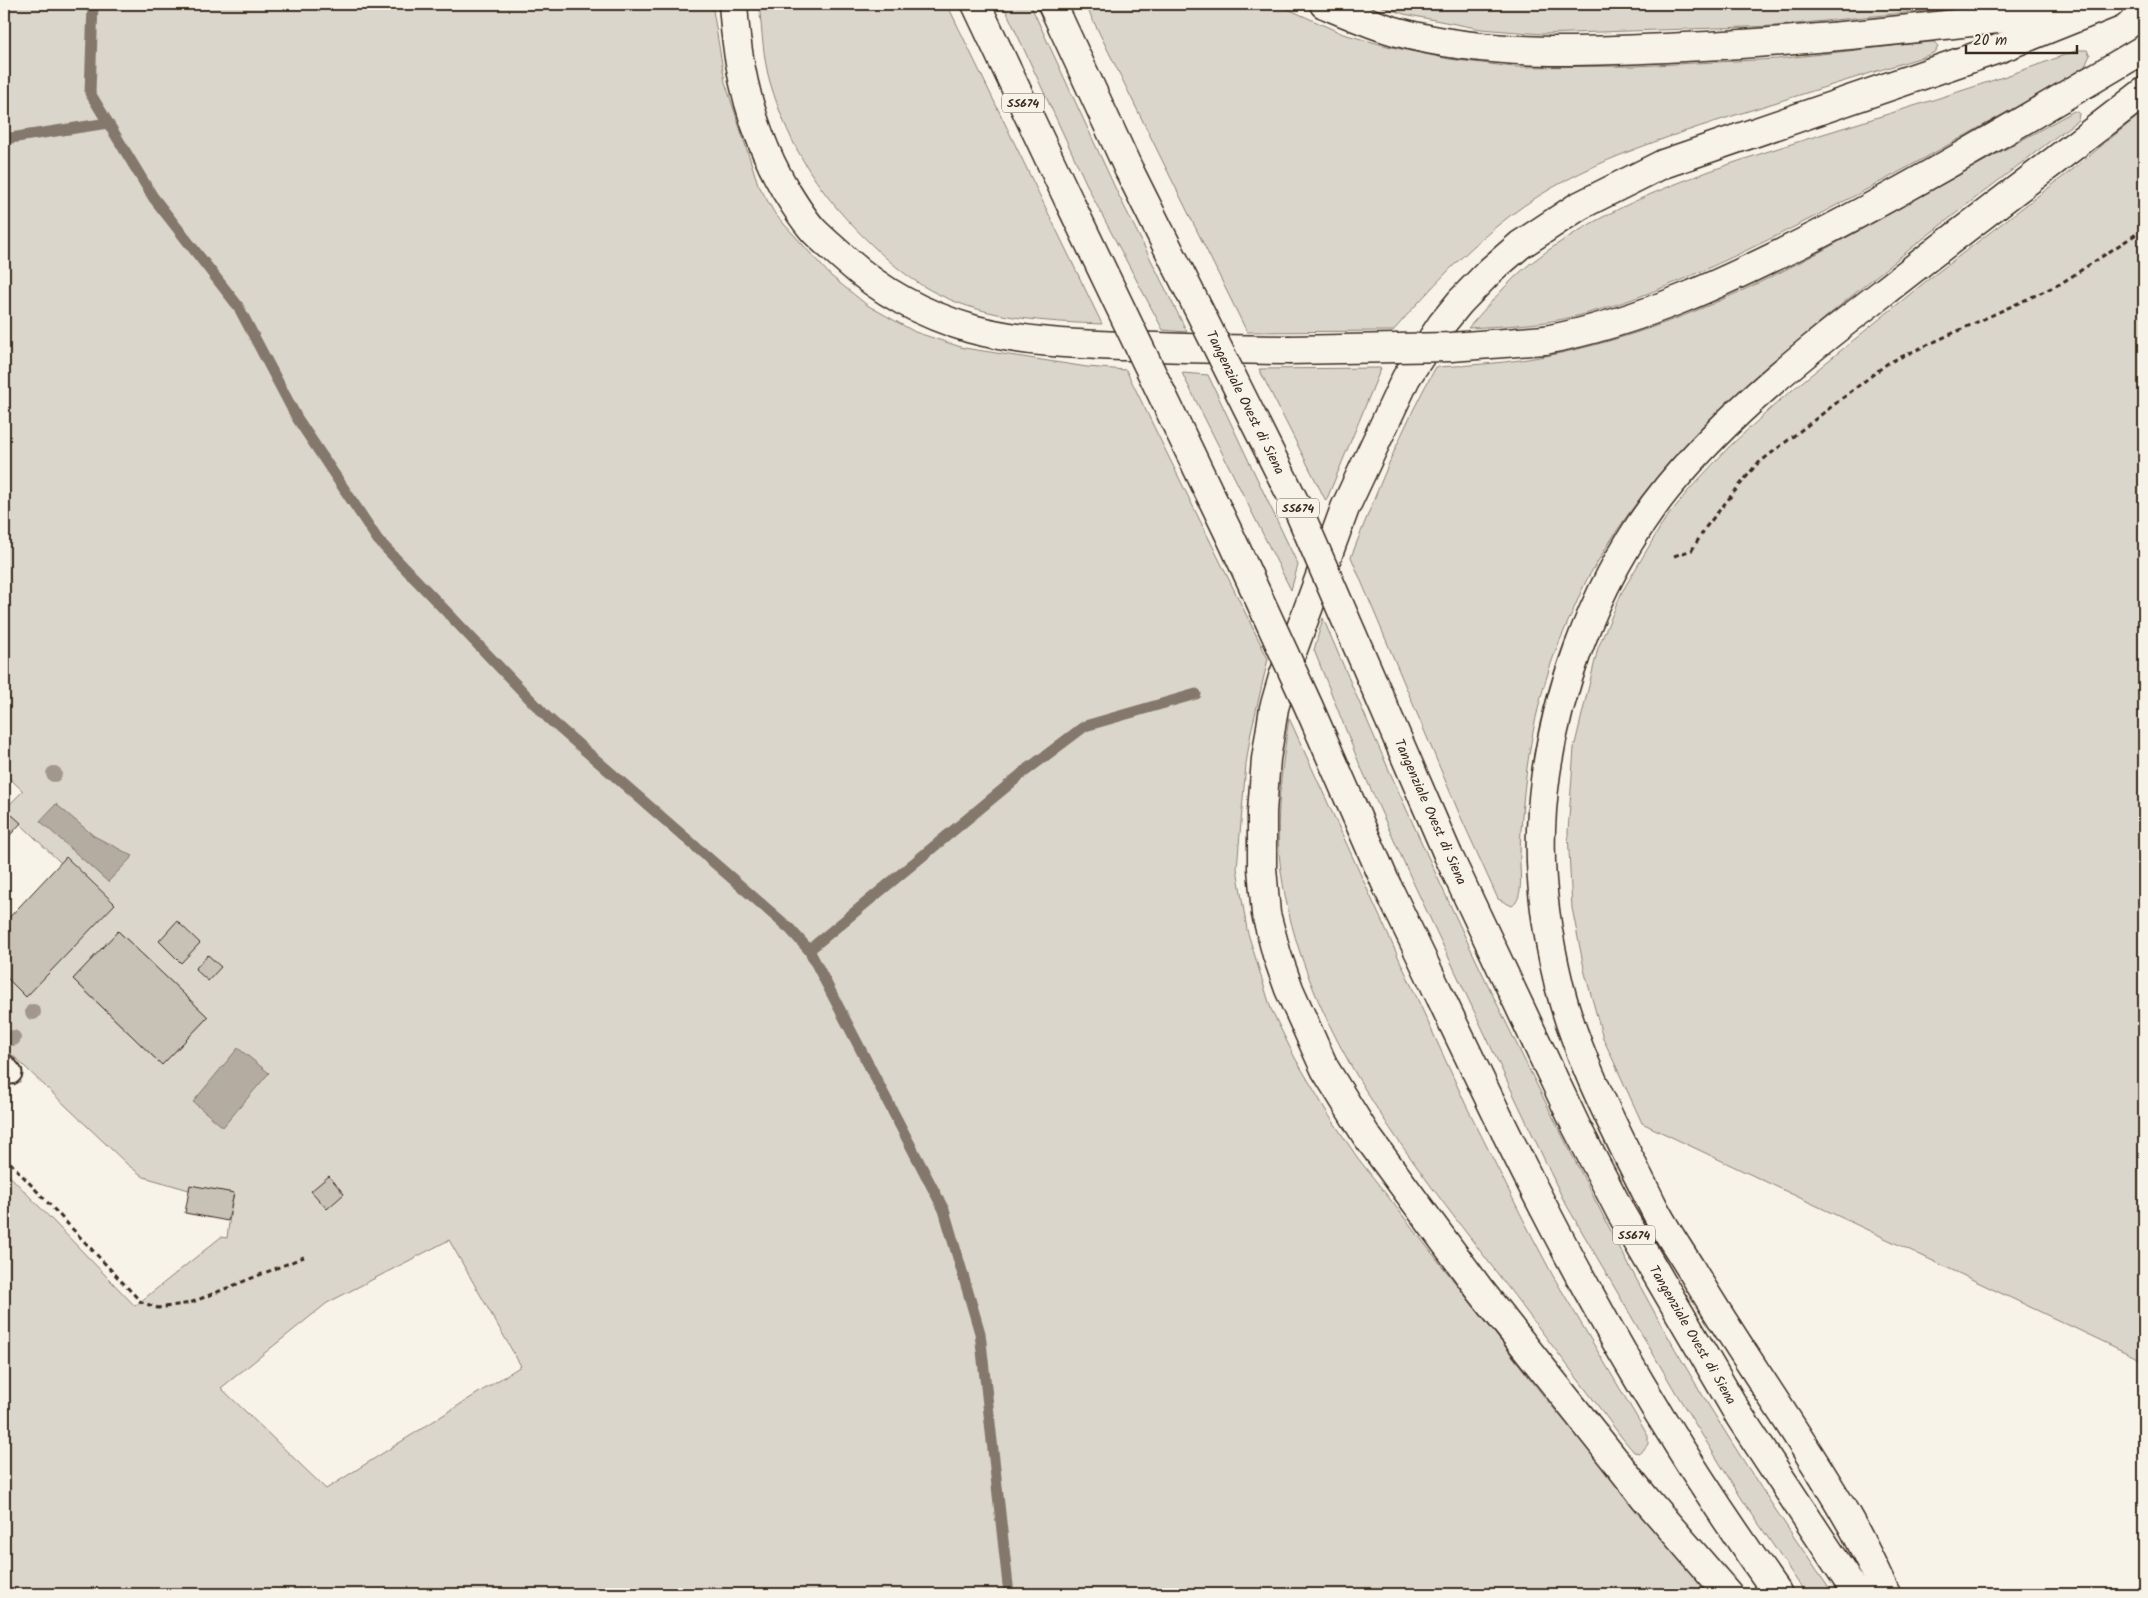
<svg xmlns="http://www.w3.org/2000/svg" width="2148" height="1598" viewBox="0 0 2148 1598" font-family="Kalam,sans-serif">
<rect width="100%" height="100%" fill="#f7f3e8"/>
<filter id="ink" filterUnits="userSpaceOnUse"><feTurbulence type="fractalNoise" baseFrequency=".02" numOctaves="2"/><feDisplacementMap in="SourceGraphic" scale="10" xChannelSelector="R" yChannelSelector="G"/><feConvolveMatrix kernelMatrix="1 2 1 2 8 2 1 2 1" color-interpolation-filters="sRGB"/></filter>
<g filter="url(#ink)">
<g fill="#dbd6cb" stroke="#8b8074" fill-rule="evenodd">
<path d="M4,4h708l13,78 33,102 17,30 56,62 36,29 48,27 49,16 123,19 39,3 142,289 -17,73 -5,32 -9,104 10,62 24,79 24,49 33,56 29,43 189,242 163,195h-1705v-424l131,136 86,-69 6,1 6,-45 -43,-7 -1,4 -45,-13 -16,-12 -124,-118v-72l22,21 35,-133 -56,-54 18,-18 -19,-18zM119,932l89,85 -46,48 -89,-86zM449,1240l72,126 -195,123 -105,-101 106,-85z"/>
<path d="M759,4h188l155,320c-54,-2 -113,-5 -162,-29 -26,-12 -47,-30 -67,-49 -51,-48 -83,-96 -103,-164 -7,-23 -8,-54 -11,-78z"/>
<polygon points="1003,4 1030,4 1118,194 1187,332 1163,330 1093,198"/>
<path d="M1085,4h192l66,30 44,12 62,13 65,8 120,-1 143,-7 151,-17h6l4,4 -2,5 -7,4c-62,19 -123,38 -184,57 -81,26 -165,51 -234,103 -44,33 -82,75 -118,116l-146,1z"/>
<polygon points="1374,4 1970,4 1943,9 1775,26 1542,34 1481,29 1404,14"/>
<path d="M2078,50h9l3,5 -5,11 -8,7c-97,54 -194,110 -295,160 -67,33 -136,66 -209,84 -34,8 -71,9 -105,11 20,-22 39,-46 63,-65 76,-59 169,-90 260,-119 96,-30 193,-58 287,-94z"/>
<path d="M2074,111l5,2 -1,7c-96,73 -193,146 -285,225 -72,62 -133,117 -184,198 -9,16 -21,32 -28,49 -9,22 -20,44 -28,66 -22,62 -31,130 -33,196 -1,15 5,44 -8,52l-14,-7 -39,-86 -108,-256c26,-65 50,-129 85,-190 46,-2 93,-6 138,-17 112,-26 209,-77 308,-132 64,-36 128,-71 192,-107z"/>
<polygon points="2144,111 2144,1361 1642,1123 1603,1038 1585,973 1572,908 1568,832 1574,748 1598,648 1622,592 1664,521 1688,491 1729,447 1780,400 1925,282 2072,170"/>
<polygon points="1381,368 1326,501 1259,369"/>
<polygon points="1182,373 1208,375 1298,565 1291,590"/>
<path d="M1323,618c73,172 150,342 235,509 43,85 86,171 136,254 43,72 91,144 139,213h-27l-64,-95 -66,-106 -113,-194 -151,-319 -53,-117 -45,-113z"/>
<path d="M1289,718l176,385 59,118 29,55 95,160v8l-7,9 -7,-1 -11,-13c-48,-64 -97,-128 -145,-191 -87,-113 -177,-232 -197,-377 -7,-50 1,-103 8,-153z"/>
</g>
<g fill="#b4aca0" stroke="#84786c">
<polygon points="56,804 94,836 133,856 108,882 40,821"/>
<polygon points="238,1048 269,1073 223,1127 193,1102"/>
</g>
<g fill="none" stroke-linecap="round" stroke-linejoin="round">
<g stroke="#84786c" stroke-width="11">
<polyline points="93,4 90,93 153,197 238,306 297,418 378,540 548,718 790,929 809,950 944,1210 980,1333 1009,1594"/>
<polyline points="4,139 108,123"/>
<polyline points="809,950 1024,772 1085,726 1196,694"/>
</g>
</g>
<g fill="#c8c1b6" stroke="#3b2a1e">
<polygon points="4,808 21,823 4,842"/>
<polygon points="66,857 115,904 26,997 4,975 4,923"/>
<polygon points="177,921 200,943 181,963 159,941"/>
<polygon points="118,931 208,1017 162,1065 73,979"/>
<polygon points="208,955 221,967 208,981 195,969"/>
<polygon points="329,1176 344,1194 327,1209 311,1191"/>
<polygon points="190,1185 234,1193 228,1221 185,1213"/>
</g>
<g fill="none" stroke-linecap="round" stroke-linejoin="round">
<g stroke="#3b2a1e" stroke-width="25">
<polyline id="service" points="4,1065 11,1073"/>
</g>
<g stroke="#3b2a1e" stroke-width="31">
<g id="trunk">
<path d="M733,4c4,65 19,130 53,187 8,13 17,28 28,40 10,10 21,19 31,28 37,34 79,56 127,70 49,13 100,15 150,17 56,2 111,4 166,4"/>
<polyline points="976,4 1070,203"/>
<polyline points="1052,4 1129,170"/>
<path d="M1324,4c24,10 49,21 74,28 92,25 192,20 286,15 129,-5 257,-22 385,-36"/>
<path d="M1545,340c97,-18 184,-60 271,-104 112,-58 220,-123 328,-187"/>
<path id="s1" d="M1448,855l128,271 45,87 119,204 117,177"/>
<path d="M1387,886c66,135 128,273 201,405 57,105 121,206 190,303"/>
<polyline points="1728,1594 1645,1498 1480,1290 1366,1135 1325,1069 1289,989 1277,955 1266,914 1262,868 1262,812 1266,759 1274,708 1283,677 1345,508 1406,378 1442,324 1460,302 1490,271 1520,245 1579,206 1663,164 1998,49 2110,4"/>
<path d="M1886,1594c-12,-25 -23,-50 -37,-74 -49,-86 -108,-166 -158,-251 -13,-21 -27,-41 -38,-63 -34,-69 -76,-147 -94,-221 -12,-50 -20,-105 -18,-156 4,-117 53,-251 127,-342 61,-74 136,-134 212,-192 87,-69 177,-135 264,-203"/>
</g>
</g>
<g stroke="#3b2a1e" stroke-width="3" stroke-dasharray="5 4" stroke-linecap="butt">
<polyline points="1674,556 1692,550 1706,527 1756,465 1888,363 2060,284 2144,229"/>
<polyline points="4,1156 141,1302 158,1308 190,1303 304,1257"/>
</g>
<use href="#service" stroke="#f7f3e8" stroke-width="21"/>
<use href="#trunk" stroke="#f7f3e8" stroke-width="28"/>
<g stroke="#3b2a1e" stroke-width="31" stroke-linecap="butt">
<g id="trunk-bridge">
<path id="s2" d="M1129,170l168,337 151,348"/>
<polyline points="1070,203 1232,540 1308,705 1387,886"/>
<polyline points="1288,350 1451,347 1545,340"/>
</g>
</g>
<use href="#trunk-bridge" stroke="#f7f3e8" stroke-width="28"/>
</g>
<g fill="#a1978c">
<circle cx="54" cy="774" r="8"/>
<circle cx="33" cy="1012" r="8"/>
<circle cx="13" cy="1038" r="8"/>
</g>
</g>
<g text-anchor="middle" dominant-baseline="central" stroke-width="4" stroke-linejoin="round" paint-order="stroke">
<g fill="#f7f3e8" stroke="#73665b" stroke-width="1">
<rect x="1002" y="93.5" width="42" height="19" rx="4"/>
<rect x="1277" y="498.5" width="42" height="19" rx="4"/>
<rect x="1613" y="1225.5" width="42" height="19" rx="4"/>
</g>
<g font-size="12" font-weight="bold" fill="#3b2a1e">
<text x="1023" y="103">SS674</text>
<text x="1298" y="508">SS674</text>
<text x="1634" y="1235">SS674</text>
</g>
<g font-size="14" fill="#3b2a1e" stroke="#f7f3e8">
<text stroke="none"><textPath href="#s2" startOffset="260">Tangenziale Ovest di Siena</textPath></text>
<text transform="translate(1430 812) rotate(66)">Tangenziale Ovest di Siena</text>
<text stroke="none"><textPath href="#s1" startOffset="539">Tangenziale Ovest di Siena</textPath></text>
</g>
</g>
<rect width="2148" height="1598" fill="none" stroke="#f7f3e8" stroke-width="20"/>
<rect x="10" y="10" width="2128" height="1578" fill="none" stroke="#3b2a1e" stroke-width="2" filter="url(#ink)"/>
<path d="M1966 45v8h111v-8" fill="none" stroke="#3b2a1e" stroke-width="2.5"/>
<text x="1973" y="45" font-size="15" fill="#3b2a1e" stroke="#f7f3e8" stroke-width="4" paint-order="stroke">20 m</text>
</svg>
